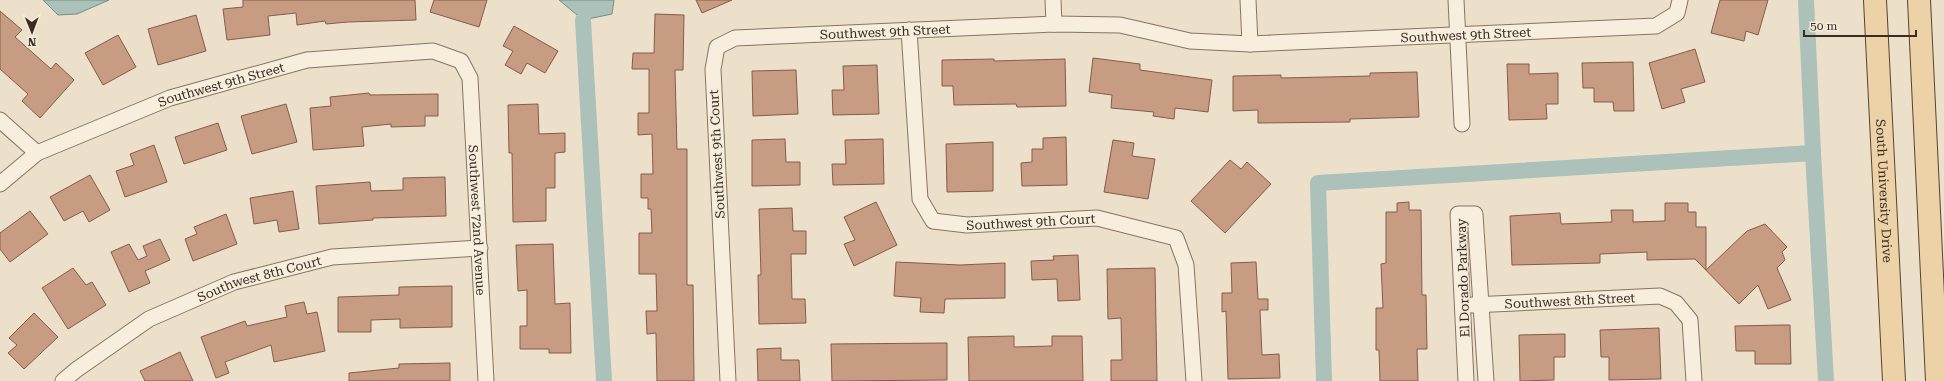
<svg xmlns="http://www.w3.org/2000/svg" width="1944" height="381" viewBox="0 0 1944 381" font-family="'Roboto Serif',serif">
<rect width="100%" height="100%" fill="#ede0ca"/>
<g fill="#abc1b9" stroke="#719086">
<polygon points="43,0 109,0 77,14 58,15"/>
<polygon points="559,0 614,0 612,14 583,20"/>
</g>
<g fill="none" stroke-linecap="round" stroke-linejoin="round">
<g stroke="#abc1b9" stroke-width="16">
<polyline points="1806,0 1813,153 1826,381"/>
<polyline points="583,20 604,381"/>
<polyline points="1324,381 1318,183 1813,153"/>
</g>
</g>
<g fill="#c89c83" stroke="#865c47">
<polygon points="243,0 415,0 416,20 348,22 326,24 325,21 297,25 296,13 268,16 270,35 227,40 223,9 243,7"/>
<polygon points="434,0 487,0 479,27 430,12"/>
<polygon points="696,0 732,0 702,13"/>
<polygon points="1720,0 1768,0 1758,35 1746,31 1744,41 1711,33"/>
<polygon points="0,11 22,30 15,37 51,69 56,63 74,80 40,118 22,101 28,94 0,69"/>
<polygon points="655,14 684,15 683,70 675,70 677,149 687,149 687,285 693,285 694,381 657,381 656,333 647,334 646,311 657,311 656,274 639,274 639,233 652,233 651,209 648,209 648,198 641,198 641,174 653,174 652,134 638,135 638,113 649,113 649,69 632,69 633,53 654,53"/>
<polygon points="196,15 206,51 158,65 148,29"/>
<polygon points="514,26 558,51 545,73 527,63 521,74 505,65 513,51 503,46"/>
<polygon points="118,35 136,67 103,85 85,53"/>
<polygon points="1695,49 1705,82 1681,89 1685,102 1662,109 1649,63"/>
<polygon points="1093,58 1140,64 1140,70 1212,80 1208,112 1175,108 1174,119 1153,116 1154,112 1111,108 1112,95 1089,92"/>
<polygon points="994,59 994,61 1065,59 1066,106 1017,107 1016,104 954,105 953,86 942,86 942,60"/>
<polygon points="1633,62 1634,111 1614,111 1613,102 1594,102 1594,88 1583,88 1582,63"/>
<polygon points="1507,64 1529,64 1529,74 1558,73 1558,104 1546,104 1547,119 1509,120"/>
<polygon points="877,65 879,114 833,115 832,90 844,90 843,66"/>
<polygon points="796,70 798,114 753,116 752,71"/>
<polygon points="1417,72 1419,117 1350,119 1350,122 1258,123 1258,110 1233,111 1233,76 1281,75 1281,78 1370,76 1370,73"/>
<polygon points="369,93 370,95 438,94 438,116 425,116 425,126 391,127 391,124 362,127 364,146 313,150 310,108 331,106 330,97"/>
<polygon points="286,104 297,142 252,154 241,116"/>
<polygon points="538,104 539,134 565,133 565,152 555,153 555,188 546,188 546,221 513,222 512,153 509,153 508,105"/>
<polygon points="218,123 227,150 184,164 175,137"/>
<polygon points="1066,137 1067,185 1022,186 1021,163 1032,162 1032,149 1043,149 1043,138"/>
<polygon points="785,139 786,162 800,162 800,185 752,186 752,140"/>
<polygon points="883,139 884,184 833,185 832,164 846,164 845,140"/>
<polygon points="1113,140 1134,143 1132,156 1155,159 1148,199 1104,192"/>
<polygon points="993,142 993,191 947,192 946,144"/>
<polygon points="154,145 167,182 125,197 116,171 134,165 130,154"/>
<polygon points="1230,160 1241,169 1247,162 1271,184 1225,233 1191,201"/>
<polygon points="90,175 110,210 89,222 83,211 64,221 50,197"/>
<polygon points="445,177 446,216 373,218 373,220 319,224 316,186 370,182 371,191 403,190 403,178"/>
<polygon points="293,191 299,229 279,232 277,220 254,224 250,198"/>
<polygon points="876,202 897,245 854,266 844,244 855,240 844,217"/>
<polygon points="1409,202 1409,210 1421,210 1422,295 1426,295 1427,349 1417,349 1418,381 1380,381 1379,350 1376,350 1376,308 1383,308 1381,264 1386,263 1386,212 1397,212 1397,203"/>
<polygon points="1665,203 1688,203 1688,212 1696,212 1696,227 1706,227 1706,270 1747,231 1765,224 1787,247 1782,252 1785,260 1777,268 1791,300 1768,309 1758,285 1739,304 1695,259 1647,260 1647,252 1600,254 1600,263 1512,265 1510,216 1560,213 1561,224 1612,222 1611,210 1633,210 1633,222 1665,221"/>
<polygon points="792,208 793,231 806,231 806,254 791,254 792,299 805,299 806,323 759,324 758,275 761,275 759,209"/>
<polygon points="30,211 48,234 10,262 0,249 0,233"/>
<polygon points="226,214 237,244 193,261 185,239 197,234 194,227"/>
<polygon points="160,239 170,260 145,271 150,283 129,292 111,252 129,244 138,260 147,256 143,246"/>
<polygon points="553,244 555,304 570,303 571,353 549,353 549,349 520,349 520,326 527,326 527,290 518,291 516,245"/>
<polygon points="1078,255 1080,300 1058,301 1057,279 1032,280 1031,261 1054,260 1053,256"/>
<polygon points="896,262 960,265 1005,263 1005,298 945,299 944,313 920,312 921,298 894,296"/>
<polygon points="1256,262 1258,299 1268,299 1268,310 1260,310 1262,355 1279,354 1280,378 1228,379 1226,311 1222,312 1222,293 1232,293 1231,263"/>
<polygon points="73,268 86,285 92,282 106,305 68,329 42,288"/>
<polygon points="1155,268 1157,381 1111,381 1111,360 1122,360 1121,318 1108,319 1107,269"/>
<polygon points="452,286 452,327 400,328 400,319 371,320 371,332 338,332 338,297 399,295 399,287"/>
<polygon points="304,302 307,314 317,312 325,351 274,362 271,345 225,362 229,373 216,378 201,337 245,321 247,326 287,317 285,306"/>
<polygon points="34,313 58,337 24,369 8,353 17,345 9,338"/>
<polygon points="1783,325 1790,325 1791,364 1755,364 1755,351 1736,351 1735,326"/>
<polygon points="1659,328 1661,379 1609,380 1609,357 1601,357 1600,330"/>
<polygon points="1565,334 1565,357 1554,357 1554,380 1520,381 1519,335"/>
<polygon points="1014,336 1014,347 1052,346 1052,336 1082,336 1083,381 969,381 968,337"/>
<polygon points="947,343 947,380 832,381 831,344"/>
<polygon points="781,348 781,360 799,360 800,381 758,381 757,349"/>
<polygon points="180,352 193,381 145,381 140,371"/>
<polygon points="450,363 450,381 349,381 349,373 399,368 399,364"/>
</g>
<g fill="none" stroke-linecap="round" stroke-linejoin="round">
<g stroke="#887360" stroke-width="17">
<g id="street">
<polyline points="1053,0 1054,24"/>
<polyline points="1248,0 1250,44"/>
<polyline points="1456,0 1462,124"/>
<path id="s1" d="M909,30l11,169 13,22 34,4 130,-7 79,20 10,27 8,116"/>
<polyline points="0,120 37,153"/>
<path id="s2" d="M0,184l37,-31 133,-55 137,-38 126,-9 28,10 9,17 16,303"/>
<path id="s3" d="M1472,305l188,-9 16,7 14,17 4,61"/>
<path id="s4" d="M63,381l13,-11 73,-51 85,-37 98,-25 148,-9"/>
<path id="s5" d="M728,381l-15,-312 4,-22 18,-9 319,-14 66,1 70,16 60,3 406,-18 21,-13 3,-13"/>
<polyline points="1466,381 1458,214 1475,214 1486,381"/>
</g>
</g>
<g stroke="#574233" stroke-width="24">
<g id="primary">
<path id="s6" d="M1875,0l19,381"/>
<polyline points="1919,0 1937,381"/>
</g>
</g>
<use href="#street" stroke="#f7eede" stroke-width="15"/>
<use href="#primary" stroke="#ecd2a6" stroke-width="22"/>
</g>
<g text-anchor="middle" dominant-baseline="central" stroke-width="3" stroke-linejoin="round" paint-order="stroke">
<g font-size="13" fill="#3a2c22" stroke="#f4ebda">
<text stroke="none"><textPath href="#s5" startOffset="505">Southwest 9th Street</textPath></text>
<text stroke="none"><textPath href="#s5" startOffset="1088">Southwest 9th Street</textPath></text>
<text stroke="none"><textPath href="#s2" startOffset="245">Southwest 9th Street</textPath></text>
<text transform="translate(717 154) rotate(-93)">Southwest 9th Court</text>
<text stroke="none"><textPath href="#s6" startOffset="191">South University Drive</textPath></text>
<text stroke="none"><textPath href="#s2" startOffset="652">Southwest 72nd Avenue</textPath></text>
<text stroke="none"><textPath href="#s1" startOffset="293">Southwest 9th Court</textPath></text>
<text transform="translate(1463 278) rotate(-92)">El Dorado Parkway</text>
<text stroke="none"><textPath href="#s4" startOffset="224">Southwest 8th Court</textPath></text>
<text stroke="none"><textPath href="#s3" startOffset="98">Southwest 8th Street</textPath></text>
</g>
</g>
<g transform="translate(32 32) rotate(179)" stroke="#f4ebda" stroke-width="3" paint-order="stroke">
<path d="M0-3L7 15L0 10L-7 15Z" fill="#3a2c22"/>
<text y="-6" font-size="11" font-weight="bold" text-anchor="middle" fill="#3a2c22">N</text>
</g>
<path d="M1804 30v6h112v-6" fill="none" stroke="#3a2c22" stroke-width="2"/>
<text x="1810" y="30" font-size="12" fill="#3a2c22" stroke="#f4ebda" stroke-width="3" paint-order="stroke">50 m</text>
</svg>
